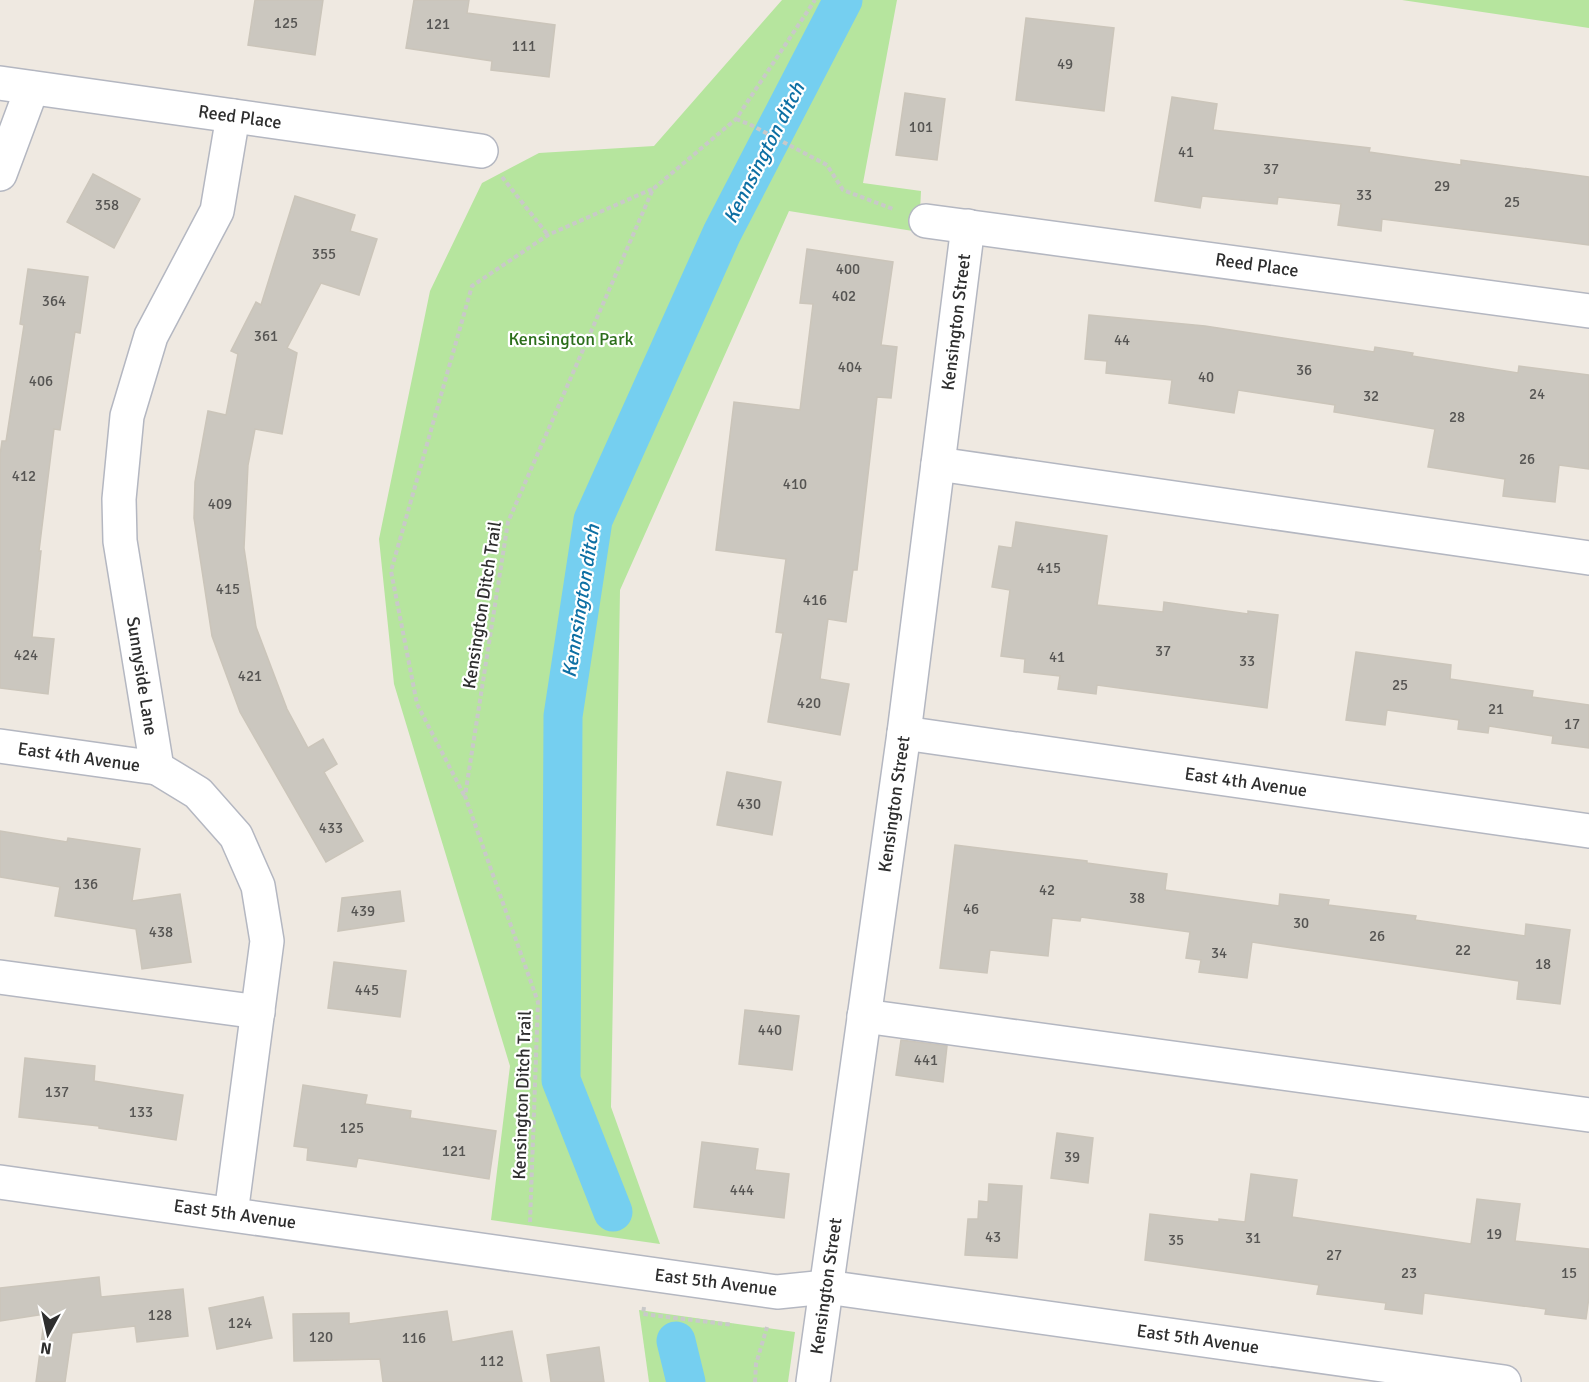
<svg xmlns="http://www.w3.org/2000/svg" width="1589" height="1382" viewBox="0 0 1589 1382" font-family="Signika,sans-serif">
<rect width="100%" height="100%" fill="#efe9e1"/>
<g fill="#b6e59e">
<polygon points="782,0 897,0 863,183 921,191 919,232 789,211 620,590 611,1107 660,1244 491,1220 510,1066 394,684 379,539 430,291 482,183 539,153 654,146"/>
<polygon points="1402,0 1589,0 1589,28"/>
<polygon points="639,1310 795,1332 788,1382 649,1382"/>
</g>
<g fill="none" stroke-linecap="round" stroke-linejoin="round">
<g stroke="#75cff0" stroke-width="39">
<polyline points="613,1212 561,1080 563,716 593,520 722,233 843,0"/>
<polyline points="676,1341 686,1382"/>
</g>
</g>
<g fill="#cbc7bf" stroke="#cbc5ba" stroke-width="1.5">
<polygon points="255,0 323,0 315,55 248,45"/>
<polygon points="414,0 469,0 467,13 555,25 549,77 491,70 492,61 406,48"/>
<polygon points="1026,18 1114,28 1104,111 1016,100"/>
<polygon points="905,93 945,99 937,160 896,155"/>
<polygon points="1172,97 1217,104 1213,130 1370,148 1369,152 1461,165 1461,160 1589,177 1589,245 1382,219 1381,231 1338,225 1341,204 1278,197 1277,204 1202,196 1200,208 1155,201"/>
<polygon points="93,174 140,199 114,248 67,222"/>
<polygon points="295,196 355,215 350,231 377,239 359,295 321,283 287,348 297,353 282,434 255,429 248,465 244,548 256,627 287,709 308,748 323,739 337,764 324,772 363,841 326,862 240,712 212,636 194,518 195,482 208,411 226,415 238,354 231,351 256,302 261,305"/>
<polygon points="807,249 893,262 881,345 897,347 891,398 877,397 857,570 853,570 846,622 828,619 820,679 849,684 840,735 768,722 783,633 776,632 786,559 716,550 734,402 800,410 813,304 800,303"/>
<polygon points="28,269 88,277 80,333 75,332 60,430 54,429 39,551 41,551 32,637 54,639 48,694 0,688 0,455 2,441 6,441 24,325 20,324"/>
<polygon points="1089,315 1205,326 1374,352 1375,347 1413,353 1412,356 1518,373 1519,366 1589,375 1589,469 1559,465 1555,502 1503,496 1505,479 1428,467 1435,429 1334,412 1335,405 1238,390 1234,413 1169,403 1172,380 1106,373 1107,361 1085,359"/>
<polygon points="1016,522 1107,536 1097,605 1163,612 1164,602 1248,614 1248,611 1278,615 1267,708 1097,685 1096,694 1058,689 1060,676 1024,672 1025,659 1001,656 1010,590 992,587 999,546 1012,548"/>
<polygon points="1356,652 1451,665 1450,679 1533,691 1532,697 1589,705 1589,748 1552,743 1553,736 1489,726 1488,733 1458,729 1459,720 1387,710 1385,725 1346,720"/>
<polygon points="727,772 781,782 772,835 717,825"/>
<polygon points="0,831 67,842 68,838 140,849 132,901 180,894 191,962 142,969 136,929 55,916 60,887 0,877"/>
<polygon points="955,845 1087,861 1087,863 1167,874 1165,890 1279,906 1280,894 1329,900 1328,905 1416,916 1415,920 1525,936 1526,924 1570,930 1560,1004 1517,999 1519,981 1252,942 1247,978 1199,972 1201,960 1186,958 1190,932 1081,917 1080,921 1052,918 1048,956 990,950 987,973 940,968"/>
<polygon points="400,891 404,921 338,931 342,898"/>
<polygon points="334,962 406,971 400,1017 328,1008"/>
<polygon points="745,1010 799,1016 792,1070 739,1064"/>
<polygon points="901,1040 947,1046 943,1082 896,1075"/>
<polygon points="25,1058 95,1066 94,1081 183,1095 176,1140 99,1128 99,1126 19,1117"/>
<polygon points="303,1085 367,1095 365,1104 411,1111 410,1118 496,1131 489,1179 358,1158 356,1167 307,1160 308,1148 294,1146"/>
<polygon points="1057,1133 1093,1138 1088,1183 1051,1178"/>
<polygon points="702,1142 758,1149 755,1170 789,1174 784,1218 694,1207"/>
<polygon points="1251,1174 1297,1180 1292,1217 1471,1244 1477,1199 1520,1204 1515,1241 1589,1249 1589,1297 1586,1319 1545,1314 1546,1309 1424,1293 1422,1314 1385,1309 1386,1303 1317,1294 1319,1285 1145,1260 1150,1214 1219,1222 1219,1219 1245,1222"/>
<polygon points="989,1184 1022,1186 1017,1258 965,1255 968,1219 978,1219 979,1201 988,1202"/>
<polygon points="99,1277 101,1297 183,1289 188,1336 137,1342 135,1326 72,1333 65,1382 36,1382 45,1314 0,1321 0,1288"/>
<polygon points="263,1297 272,1338 217,1349 209,1308"/>
<polygon points="447,1311 452,1342 512,1331 522,1382 383,1382 380,1359 294,1361 293,1314 349,1313 349,1324"/>
<polygon points="599,1347 604,1382 551,1382 547,1355"/>
</g>
<g fill="none" stroke-linecap="round" stroke-linejoin="round">
<g stroke="#b4b7c1" stroke-width="36">
<g id="minor">
<polyline points="0,83 481,151"/>
<polyline points="0,174 32,88"/>
<polyline points="926,221 1589,311"/>
<polyline points="938,464 1589,558"/>
<polyline points="904,733 1589,831"/>
<polyline points="0,746 157,768"/>
<polyline points="0,977 258,1012"/>
<polyline points="864,1016 1589,1115"/>
<polyline points="0,1182 777,1292 826,1287 1504,1382"/>
<polyline points="231,1214 267,941 258,886 236,836 198,793 157,768 120,541 119,499 127,416 151,336 217,211 233,116"/>
<polyline points="813,1382 904,733 968,226"/>
</g>
</g>
<g stroke="#c9c9c9" stroke-width="4" stroke-dasharray="4.5 3" stroke-linecap="butt">
<polyline points="736,119 751,125 827,165 843,190 893,209"/>
<polyline points="502,177 548,235"/>
<polyline points="464,795 417,704 391,571 472,286 548,235 652,189"/>
<polyline points="530,1222 538,1002 465,796 508,522 653,189 736,119 815,0"/>
<polyline points="644,1307 643,1314 733,1325"/>
<polyline points="755,1382 756,1364 767,1327"/>
</g>
<use href="#minor" stroke="#fff" stroke-width="33"/>
</g>
<g text-anchor="middle" dominant-baseline="central" stroke-width="4.5" stroke-linejoin="round" paint-order="stroke">
<g font-size="15" fill="#555452">
<text x="286" y="23">125</text>
<text x="438" y="24">121</text>
<text x="524" y="46">111</text>
<text x="1065" y="64">49</text>
<text x="921" y="127">101</text>
<text x="1186" y="152">41</text>
<text x="1271" y="169">37</text>
<text x="1442" y="186">29</text>
<text x="1364" y="195">33</text>
<text x="1512" y="202">25</text>
<text x="107" y="205">358</text>
<text x="324" y="254">355</text>
<text x="848" y="269">400</text>
<text x="844" y="296">402</text>
<text x="54" y="301">364</text>
<text x="266" y="336">361</text>
<text x="1122" y="340">44</text>
<text x="850" y="367">404</text>
<text x="1304" y="370">36</text>
<text x="1206" y="377">40</text>
<text x="41" y="381">406</text>
<text x="1537" y="394">24</text>
<text x="1371" y="396">32</text>
<text x="1457" y="417">28</text>
<text x="1527" y="459">26</text>
<text x="24" y="476">412</text>
<text x="795" y="484">410</text>
<text x="220" y="504">409</text>
<text x="1049" y="568">415</text>
<text x="228" y="589">415</text>
<text x="815" y="600">416</text>
<text x="1163" y="651">37</text>
<text x="26" y="655">424</text>
<text x="1057" y="657">41</text>
<text x="1247" y="661">33</text>
<text x="250" y="676">421</text>
<text x="1400" y="685">25</text>
<text x="809" y="703">420</text>
<text x="1496" y="709">21</text>
<text x="1572" y="724">17</text>
<text x="749" y="804">430</text>
<text x="331" y="828">433</text>
<text x="86" y="884">136</text>
<text x="1047" y="890">42</text>
<text x="1137" y="898">38</text>
<text x="971" y="909">46</text>
<text x="363" y="911">439</text>
<text x="1301" y="923">30</text>
<text x="161" y="932">438</text>
<text x="1377" y="936">26</text>
<text x="1463" y="950">22</text>
<text x="1219" y="953">34</text>
<text x="1543" y="964">18</text>
<text x="367" y="990">445</text>
<text x="770" y="1030">440</text>
<text x="926" y="1060">441</text>
<text x="57" y="1092">137</text>
<text x="141" y="1112">133</text>
<text x="352" y="1128">125</text>
<text x="454" y="1151">121</text>
<text x="1072" y="1157">39</text>
<text x="742" y="1190">444</text>
<text x="1494" y="1234">19</text>
<text x="993" y="1237">43</text>
<text x="1253" y="1238">31</text>
<text x="1176" y="1240">35</text>
<text x="1334" y="1255">27</text>
<text x="1409" y="1273">23</text>
<text x="1569" y="1273">15</text>
<text x="160" y="1315">128</text>
<text x="240" y="1323">124</text>
<text x="321" y="1337">120</text>
<text x="414" y="1338">116</text>
<text x="492" y="1361">112</text>
</g>
<g font-size="18" fill="#2e2e2e" stroke="#fff">
<text transform="translate(240 117) rotate(8)">Reed Place</text>
<text transform="translate(1257 265) rotate(8)">Reed Place</text>
<text transform="translate(956 322) rotate(-83)">Kensington Street</text>
<text transform="translate(482 605) rotate(-81)">Kensington Ditch Trail</text>
<text transform="translate(142 676) rotate(81)">Sunnyside Lane</text>
<text transform="translate(79 757) rotate(8)">East 4th Avenue</text>
<text transform="translate(1246 782) rotate(8)">East 4th Avenue</text>
<text transform="translate(894 804) rotate(-82)">Kensington Street</text>
<text transform="translate(522 1095) rotate(-88)">Kensington Ditch Trail</text>
<text transform="translate(235 1214) rotate(8)">East 5th Avenue</text>
<text transform="translate(716 1282) rotate(7)">East 5th Avenue</text>
<text transform="translate(826 1286) rotate(-82)">Kensington Street</text>
<text transform="translate(1198 1339) rotate(8)">East 5th Avenue</text>
</g>
<g font-size="18" fill="#2c6e1b" stroke="#fff">
<text x="571" y="339">Kensington Park</text>
</g>
<g font-size="20" font-style="italic" fill="#0d6fa3" stroke="#fff">
<text transform="translate(764 153) rotate(-63)">Kennsington ditch</text>
<text transform="translate(581 601) rotate(-81)">Kennsington ditch</text>
</g>
</g>
<g transform="translate(48 1334) rotate(188)" stroke="#ffffff" stroke-width="4.5" paint-order="stroke">
<path d="M0-4.5L10 22L0 15L-10 22Z" fill="#2e2e2e"/>
<text y="-9" font-size="16" font-weight="bold" text-anchor="middle" fill="#2e2e2e">N</text>
</g>
</svg>
